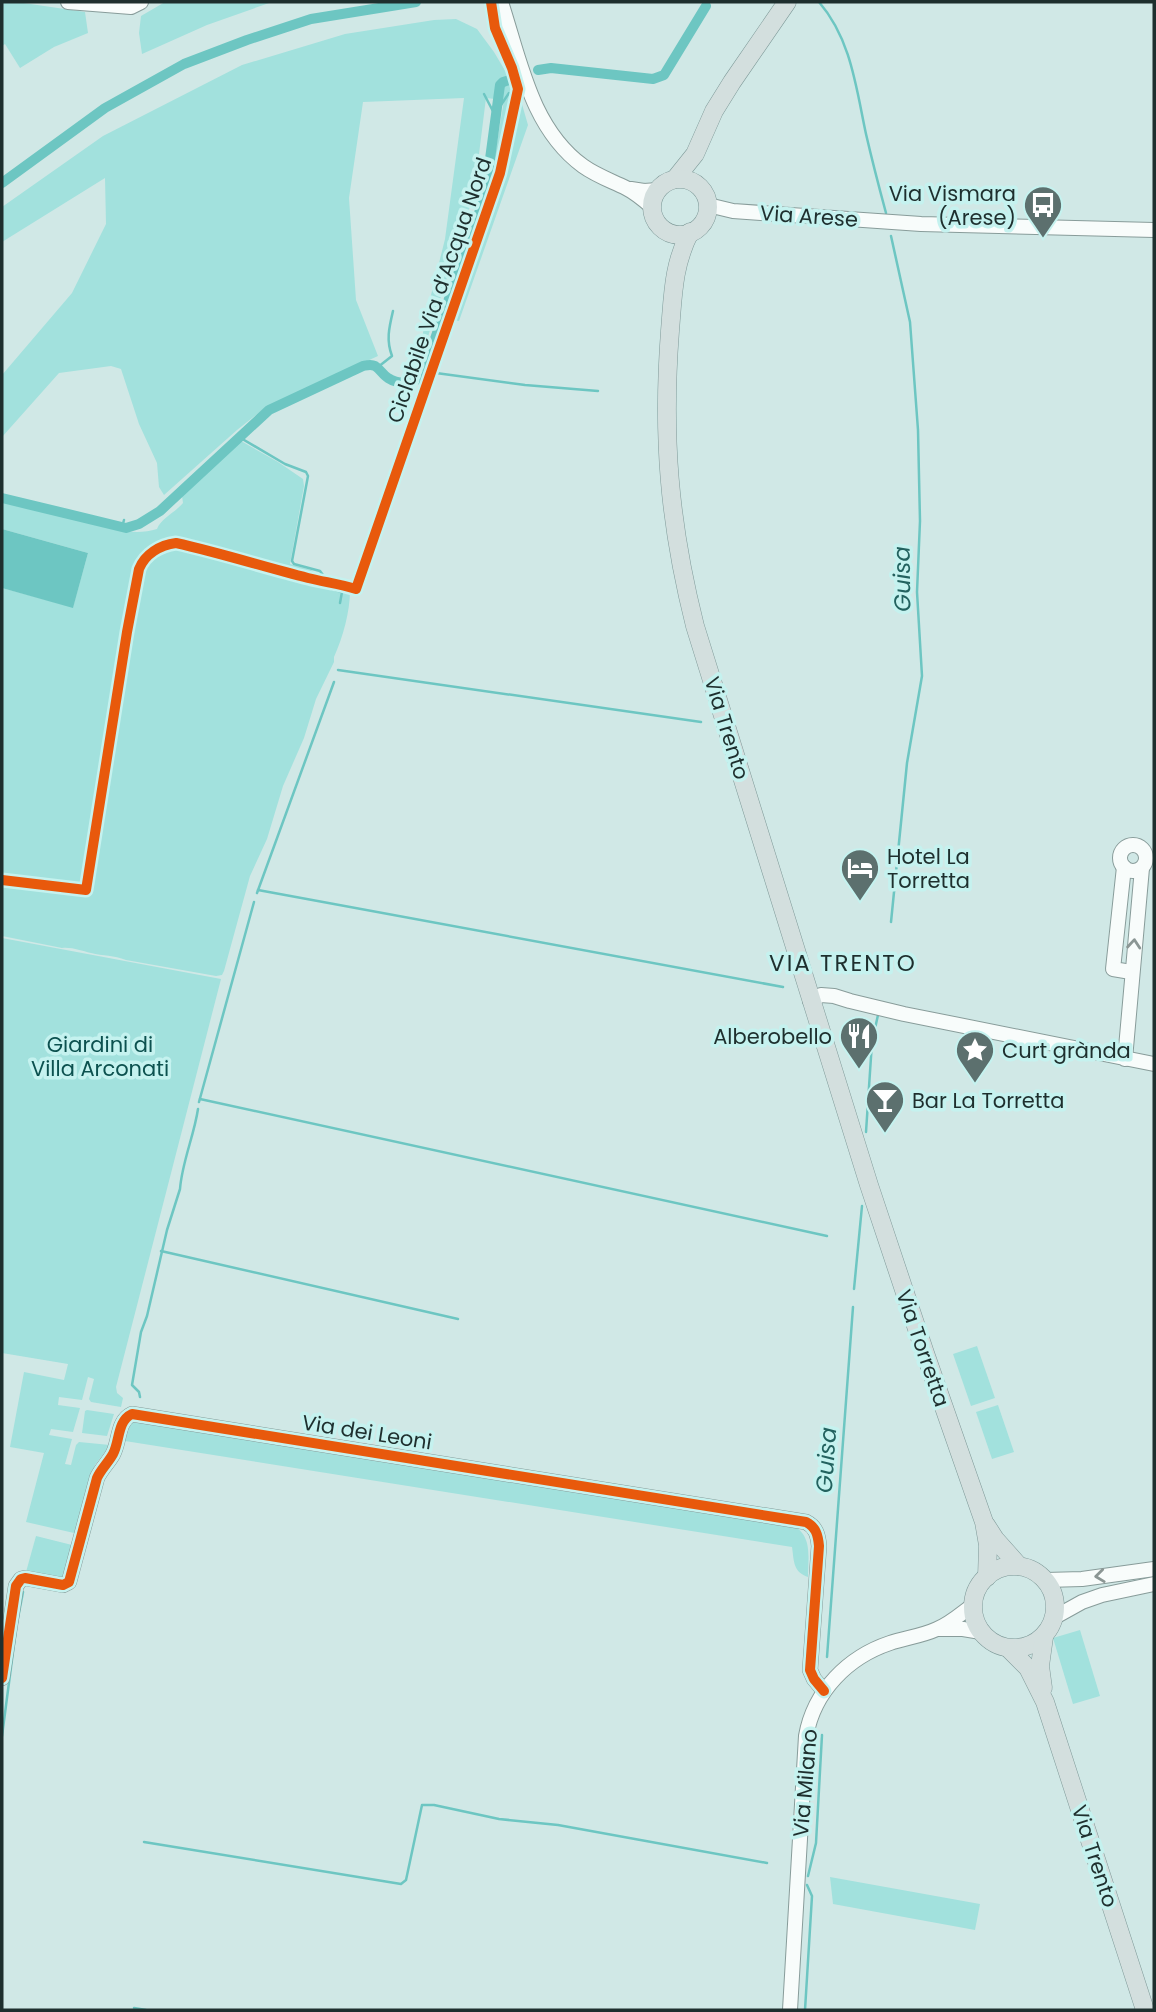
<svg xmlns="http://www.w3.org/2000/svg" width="1156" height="2012" viewBox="0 0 1156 2012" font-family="Poppins,sans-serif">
<rect width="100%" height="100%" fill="#d0e8e6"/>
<g fill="#a2e1dd">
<polygon points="2,2 17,2 85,12 88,33 54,47 20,68 5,44 2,46"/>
<polygon points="165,2 272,2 207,25 142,54 139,33 141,16"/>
<polygon points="456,19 477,29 494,52 519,94 528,125 459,321 446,319 488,197 504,100 486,98 474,194 424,349 420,348 428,307 445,239 464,98 363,102 349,198 356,300 378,356 266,407 237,430 164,495 159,487 157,463 139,424 121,369 111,366 59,373 2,437 2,375 72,293 106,224 105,178 2,242 2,207 103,136 242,65 345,34 434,20"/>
<path d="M241,441l37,21 25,17 1,7 -14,78 21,6 4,3v6l4,4 31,7c0,22 -7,47 -16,67v5l-18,37 -12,39 -21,48 -16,53 -17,37 -26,95 -2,4 -6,1 -90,-16c-12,-5 -23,-4 -35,-7 -10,-2 -18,-6 -29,-5l-60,-12v-348l71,19 15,-54 -86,-24v-28l94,22c19,8 42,12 61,6 4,-11 19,-17 26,-26l-1,-7 1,-3z"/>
<polygon points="2,938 221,979 116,1387 117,1393 123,1398 121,1407 91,1402 89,1399 94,1379 88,1377 82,1400 59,1397 58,1405 80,1408 73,1432 51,1429 49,1435 72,1439 65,1464 71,1465 76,1445 79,1442 110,1445 95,1465 78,1530 74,1533 26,1522 44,1453 10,1447 24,1372 64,1380 68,1364 2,1353"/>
<polygon points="977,1346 995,1398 971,1406 953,1354"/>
<polygon points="998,1405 1014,1452 992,1459 976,1412"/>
<polygon points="87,1410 114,1414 107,1436 82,1433 85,1411"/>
<path d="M133,1416l659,108c21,13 16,31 16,53 -15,-5 -14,-16 -16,-30l-667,-106z"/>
<polygon points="36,1536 72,1545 65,1579 26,1572"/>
<polygon points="1080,1630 1100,1696 1073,1704 1053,1638"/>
<polygon points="830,1877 980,1904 975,1930 833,1904"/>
</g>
<polygon fill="#6dc6c2" points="2,529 88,553 73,608 2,588"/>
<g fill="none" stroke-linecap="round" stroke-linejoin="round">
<g stroke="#6dc6c2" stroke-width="2.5">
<path d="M819,2c32,37 37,85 47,132 6,26 13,53 20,79"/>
<polyline points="484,94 496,117"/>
<polyline points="497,111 509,93"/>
<path d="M378,367l14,-11c-6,-16 -3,-28 1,-45"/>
<polyline points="423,370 426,371"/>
<polyline points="436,373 525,385 598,391"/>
<polyline points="239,437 285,464 306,472 308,476 292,561 294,564 320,571 323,575"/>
<polyline points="122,527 124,520"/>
<polyline points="321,584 322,586 342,592 340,603"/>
<polyline points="338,670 701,722"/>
<polyline points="258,890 783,987"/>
<polyline points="257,893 334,682"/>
<polyline points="891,922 907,763 922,676 917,592 920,521 918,430 910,322 891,236"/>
<polyline points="200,1099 827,1236"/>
<polyline points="199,1102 254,902"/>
<polyline points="866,1132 872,1042 878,1015"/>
<polyline points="161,1251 458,1319"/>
<polyline points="854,1289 862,1206"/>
<path d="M140,1397l-1,-5 -7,-7 9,-53 6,-16 20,-86 13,-41c2,-27 14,-53 18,-80"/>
<polyline points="17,1623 23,1592"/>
<polyline points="827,1657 853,1307"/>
<polyline points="2,1736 16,1629"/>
<polyline points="144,1842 401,1884 406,1880 422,1805 434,1805 499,1819 558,1825 767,1863"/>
<polyline points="808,1876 816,1843 822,1735"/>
<polyline points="134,2008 146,2010"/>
<polyline points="805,2010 812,1896 807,1885"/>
</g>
<g stroke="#6dc6c2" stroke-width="10">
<polyline points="538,70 551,68 653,79 664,75 706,6"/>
<polyline points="2,183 105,108 184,64 247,40 311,19 416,2"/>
<path d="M2,498l124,30 13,-4 21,-13 109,-101 94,-44c5,-1 8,-2 12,0 5,3 8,9 13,12 11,7 25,6 34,-2l63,-180 15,-111 3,-3 10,-3"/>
</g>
<g stroke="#889c9a" stroke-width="16">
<g id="minor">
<polyline points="68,2 131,7 141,2"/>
<path d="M501,2c19,58 30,126 82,164 14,10 29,15 43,22 10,5 18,12 26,19"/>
<polyline points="631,189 644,191 658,190"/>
<polyline points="708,205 733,211 921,224 1154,230"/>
<circle cx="1133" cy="858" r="13"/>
<polyline points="1124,867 1113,969 1131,972"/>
<polyline points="810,1001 821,995 834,996 850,1001 904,1014 1154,1064"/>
<polyline points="1125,1059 1142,868"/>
<polyline points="1046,1580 1082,1579 1154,1569"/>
<polyline points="1055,1617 1082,1602 1102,1595 1154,1584"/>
<polyline points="939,1629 963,1629 981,1632"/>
<path d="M2,1678l14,-92 5,-7 4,-1 38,7 6,-3 28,-104c4,-9 11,-15 16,-24 7,-13 4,-33 19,-40l674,108c10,5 12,13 13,24l-9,124 4,9 10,12"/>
<path d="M790,2010l16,-274c8,-45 42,-79 84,-93 15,-5 32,-7 47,-14 13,-5 25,-16 36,-24"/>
</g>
</g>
<g stroke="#7e9998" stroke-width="19">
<g id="major">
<polyline points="675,179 695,154 714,111 732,82 787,2"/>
<circle cx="680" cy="207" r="28"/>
<path d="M690,232c-17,33 -17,63 -20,99 -8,105 -1,192 25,295l174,559 56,168 59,169 4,23 -1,32"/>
<polyline points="986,1525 995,1539 1019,1566"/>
<circle cx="1014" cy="1607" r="41"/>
<polyline points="1009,1649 1028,1668 1045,1702 1145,2010"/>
<polyline points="1043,1688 1040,1666 1044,1637"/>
</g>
</g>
<use href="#minor" stroke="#f8fcfb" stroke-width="14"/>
<use href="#major" stroke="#d3dfde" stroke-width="18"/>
<g stroke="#c5f2ef" stroke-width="15">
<g id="cycleway">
<path d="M2,880l84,10 41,-258 12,-63c6,-15 21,-24 37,-26 45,10 88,24 132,35 16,4 32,6 48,11l144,-416 18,-84 -6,-21 -17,-40 -4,-26"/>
<path d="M2,1678l14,-92 5,-7 4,-1 38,7 6,-3 28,-104c4,-9 11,-15 16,-24 7,-13 4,-33 19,-40l674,108c10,5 12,13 13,24l-9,124 4,9 10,12"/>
</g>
</g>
<use href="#cycleway" stroke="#e8590c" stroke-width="10"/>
</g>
<defs><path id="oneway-chevron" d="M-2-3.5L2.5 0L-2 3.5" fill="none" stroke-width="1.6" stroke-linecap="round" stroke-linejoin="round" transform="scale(1.75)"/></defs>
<g stroke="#8b9694">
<use href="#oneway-chevron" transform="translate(1134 944) rotate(-85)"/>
<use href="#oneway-chevron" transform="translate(1100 1576) rotate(173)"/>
</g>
<defs>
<g id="bus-pin" transform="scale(2.0125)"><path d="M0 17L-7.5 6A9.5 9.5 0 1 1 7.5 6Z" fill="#5c706e" stroke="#c5f2ef"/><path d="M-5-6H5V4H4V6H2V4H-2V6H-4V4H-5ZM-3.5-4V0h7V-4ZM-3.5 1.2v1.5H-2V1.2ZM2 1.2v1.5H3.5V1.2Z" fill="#fff"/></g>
<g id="hotel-pin" transform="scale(2.0125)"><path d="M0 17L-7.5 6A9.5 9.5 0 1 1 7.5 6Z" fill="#5c706e" stroke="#c5f2ef"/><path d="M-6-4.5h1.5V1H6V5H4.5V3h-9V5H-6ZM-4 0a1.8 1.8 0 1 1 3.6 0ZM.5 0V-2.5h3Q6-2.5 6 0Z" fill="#fff"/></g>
<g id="restaurant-pin" transform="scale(2.0125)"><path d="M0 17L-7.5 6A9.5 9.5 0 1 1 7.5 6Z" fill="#5c706e" stroke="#c5f2ef"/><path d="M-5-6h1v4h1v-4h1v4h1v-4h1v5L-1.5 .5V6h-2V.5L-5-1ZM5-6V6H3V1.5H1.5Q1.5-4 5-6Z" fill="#fff"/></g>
<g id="sight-pin" transform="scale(2.0125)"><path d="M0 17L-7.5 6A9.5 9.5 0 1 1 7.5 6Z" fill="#5c706e" stroke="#c5f2ef"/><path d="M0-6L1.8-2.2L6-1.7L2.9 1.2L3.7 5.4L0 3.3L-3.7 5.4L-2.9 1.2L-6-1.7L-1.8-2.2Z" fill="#fff"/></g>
<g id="bar-pin" transform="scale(2.0125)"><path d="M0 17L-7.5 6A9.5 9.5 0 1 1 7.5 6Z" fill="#5c706e" stroke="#c5f2ef"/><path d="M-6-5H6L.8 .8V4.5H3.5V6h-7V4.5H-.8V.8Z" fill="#fff"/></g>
</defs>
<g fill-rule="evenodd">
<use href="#bus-pin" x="1043" y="205"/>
<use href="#hotel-pin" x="860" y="868"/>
<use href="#restaurant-pin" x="859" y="1036"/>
<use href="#sight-pin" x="975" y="1050"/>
<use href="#bar-pin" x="885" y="1100"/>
</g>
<g text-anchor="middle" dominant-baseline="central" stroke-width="7" stroke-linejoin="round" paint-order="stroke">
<g font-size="21" fill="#1e2f2e" stroke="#c5f2ef" text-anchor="start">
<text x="1016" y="193" text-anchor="end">Via Vismara<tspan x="1016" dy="24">(Arese)</tspan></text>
<text x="887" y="856">Hotel La<tspan x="887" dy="24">Torretta</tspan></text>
<text x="832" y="1036" text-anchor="end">Alberobello</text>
<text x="1002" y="1050">Curt grànda</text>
<text x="912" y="1100">Bar La Torretta</text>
</g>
<g font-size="21" fill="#1e2f2e" stroke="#c5f2ef">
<text transform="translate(809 216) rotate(4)">Via Arese</text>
<text transform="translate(439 290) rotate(-71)">Ciclabile Via d’Acqua Nord</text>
<text transform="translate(727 728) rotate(73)">Via Trento</text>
<text transform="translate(923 1348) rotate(71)">Via Torretta</text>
<text transform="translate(367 1432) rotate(9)">Via dei Leoni</text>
<text transform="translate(805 1783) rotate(-85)">Via Milano</text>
<text transform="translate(1095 1856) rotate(72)">Via Trento</text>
</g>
<g font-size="21" fill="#0c514f" stroke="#c5f2ef">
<text x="100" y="1044">Giardini di<tspan x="100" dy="24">Villa Arconati</tspan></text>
</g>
<g font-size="23" font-style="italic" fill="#23625f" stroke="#c5f2ef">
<text transform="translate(902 579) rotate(-91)">Guisa</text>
<text transform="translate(826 1460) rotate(-86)">Guisa</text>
</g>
<g font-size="23" letter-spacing="2" fill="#1e2f2e" stroke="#c5f2ef">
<text x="843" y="963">VIA TRENTO</text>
</g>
</g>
<rect width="1156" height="2012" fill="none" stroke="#1e2f2e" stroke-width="7"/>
</svg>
